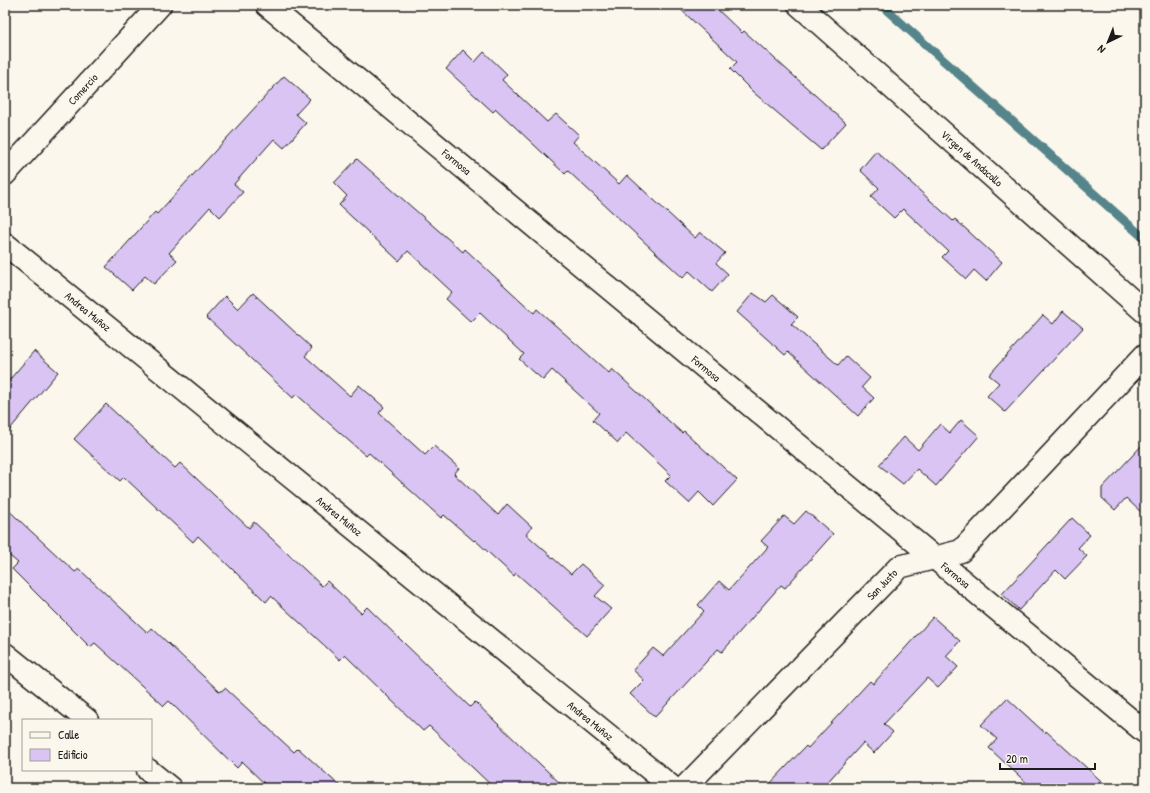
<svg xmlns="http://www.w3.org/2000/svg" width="1150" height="793" viewBox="0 0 1150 793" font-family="'Patrick Hand',sans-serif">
<rect width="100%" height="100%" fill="#fbf7ec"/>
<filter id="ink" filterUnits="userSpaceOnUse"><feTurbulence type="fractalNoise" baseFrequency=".025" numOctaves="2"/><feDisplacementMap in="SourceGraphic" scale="8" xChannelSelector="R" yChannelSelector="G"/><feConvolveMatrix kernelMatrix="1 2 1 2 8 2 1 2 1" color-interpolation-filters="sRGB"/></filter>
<g filter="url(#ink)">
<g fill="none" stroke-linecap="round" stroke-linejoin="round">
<polyline stroke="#54848a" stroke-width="9" points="881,5 1145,239"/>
</g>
<g fill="#d9c4f4" stroke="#1c1c1c">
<polygon points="676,5 713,5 742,33 744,31 846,123 821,150 753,92 730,69 737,62"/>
<polygon points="463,50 475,62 484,52 507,74 502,80 547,122 556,114 579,135 573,142 619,184 627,175 695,238 700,232 725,253 716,263 728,274 712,292 689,271 683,278 568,171 565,174 496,109 493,112 446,69"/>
<polygon points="284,76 310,99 296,114 306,123 284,148 274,139 234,184 243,192 220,217 210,207 169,253 177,260 154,284 145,276 132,290 106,267 155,212 157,214"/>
<polygon points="876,151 953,221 955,219 1002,262 986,281 974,270 966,279 942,257 948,251 903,209 894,218 871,197 879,188 860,170"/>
<polygon points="357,159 463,252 465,249 534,313 537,309 609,373 612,369 682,433 684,431 737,480 713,506 699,492 689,503 665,481 671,475 626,433 618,443 593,420 599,413 552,370 543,380 519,359 524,354 480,313 471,322 446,299 452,292 408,251 399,261 339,205 347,196 334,183"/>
<polygon points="253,293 312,348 305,356 350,396 359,385 384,407 379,413 425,455 434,446 459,468 454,474 498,515 507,504 532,527 526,534 571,574 581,564 605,585 595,596 611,609 587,636 516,573 514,576 475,540 474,541 444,515 441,518 369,453 366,456 296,394 293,398 206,317 225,296 238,309"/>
<polygon points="753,293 766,302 773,295 798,317 791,324 838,365 846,356 870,378 862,387 874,398 858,416 788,352 785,355 737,312"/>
<polygon points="1063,311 1083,328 1005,412 987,396 999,383 989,375 1043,315 1053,324"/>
<polygon points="34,351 58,372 5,435 5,385"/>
<polygon points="106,404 175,468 180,463 249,528 254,522 322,586 327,581 361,613 367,607 470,707 475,702 565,788 494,788 429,726 423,731 345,655 340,660 271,596 266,602 198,536 193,542 124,477 120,481 74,439"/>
<polygon points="961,420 979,436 936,486 917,469 903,484 879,465 904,437 918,450 940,424 950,433"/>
<polygon points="1145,442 1145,516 1126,498 1115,510 1102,498 1102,488"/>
<polygon points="5,507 75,572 79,569 148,633 152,628 220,692 225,688 294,752 298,748 342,788 269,788 242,762 237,768 169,701 164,706 95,643 90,647 12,569 18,563 5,552"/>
<polygon points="806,511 833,534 785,588 781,585 722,652 718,649 655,717 630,694 644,680 633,670 653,648 663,656 704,611 698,605 719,581 729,590 768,547 761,541 784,516 794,524"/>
<polygon points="1072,518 1090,535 1078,548 1087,556 1065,579 1056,570 1019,610 1002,594"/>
<polygon points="933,617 960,641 946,656 958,667 938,688 927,678 884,724 893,732 874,753 863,743 822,788 766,788 806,746 808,748 870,681 873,684"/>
<polygon points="1007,698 1045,733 1046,731 1109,788 1032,788 989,748 997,739 981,725"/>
</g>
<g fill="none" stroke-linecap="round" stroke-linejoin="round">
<g stroke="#1c1c1c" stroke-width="25">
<g id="minor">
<path id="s1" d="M267,5l878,727"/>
<path id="s2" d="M799,5l346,307"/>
<path id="s3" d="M5,174l155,-169"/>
<path id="s4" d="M5,244l668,544"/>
<polyline points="5,654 87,720"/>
<polyline points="148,770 170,788"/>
<path id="s5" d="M684,788l215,-221 62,-16 184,-196"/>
</g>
</g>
<use href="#minor" stroke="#fbf7ec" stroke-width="22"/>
</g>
</g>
<g text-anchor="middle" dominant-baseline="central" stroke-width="3.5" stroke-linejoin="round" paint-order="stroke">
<g font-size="11" fill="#1c1c1c" stroke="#fbf7ec">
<text stroke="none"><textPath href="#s3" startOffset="115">Comercio</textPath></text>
<text stroke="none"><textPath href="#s2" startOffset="231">Virgen de Andacollo</textPath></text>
<text stroke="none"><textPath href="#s1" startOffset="246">Formosa</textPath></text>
<text stroke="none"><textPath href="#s4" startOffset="107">Andrea Muñoz</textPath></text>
<text stroke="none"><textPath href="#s1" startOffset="570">Formosa</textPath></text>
<text stroke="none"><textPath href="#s4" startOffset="431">Andrea Muñoz</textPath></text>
<text stroke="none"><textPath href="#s1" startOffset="894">Formosa</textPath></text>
<text stroke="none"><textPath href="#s5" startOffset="284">San Justo</textPath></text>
<text stroke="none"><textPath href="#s4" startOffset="755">Andrea Muñoz</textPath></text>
</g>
</g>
<rect width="1150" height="793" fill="none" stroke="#fbf7ec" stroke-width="20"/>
<rect x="10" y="10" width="1130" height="773" fill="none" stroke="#1c1c1c" stroke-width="1.5" filter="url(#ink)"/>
<rect x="22" y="719" width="130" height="52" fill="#fbf7ec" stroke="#a29f99"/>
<rect x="30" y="732" width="20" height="6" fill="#fbf7ec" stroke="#a29f99"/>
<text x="58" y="739" font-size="12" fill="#1c1c1c">Calle</text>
<rect x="30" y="749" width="20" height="12" fill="#d9c4f4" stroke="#a29f99"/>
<text x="58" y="759" font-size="12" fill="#1c1c1c">Edificio</text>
<g transform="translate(1108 42) rotate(223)" stroke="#fbf7ec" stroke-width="3" paint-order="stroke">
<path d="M0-3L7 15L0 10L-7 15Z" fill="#1c1c1c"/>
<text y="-6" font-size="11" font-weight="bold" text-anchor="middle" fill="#1c1c1c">N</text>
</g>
<path d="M1000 763v6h95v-6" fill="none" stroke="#1c1c1c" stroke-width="2"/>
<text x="1006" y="763" font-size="12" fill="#1c1c1c" stroke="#fbf7ec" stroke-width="3" paint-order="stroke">20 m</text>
</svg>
